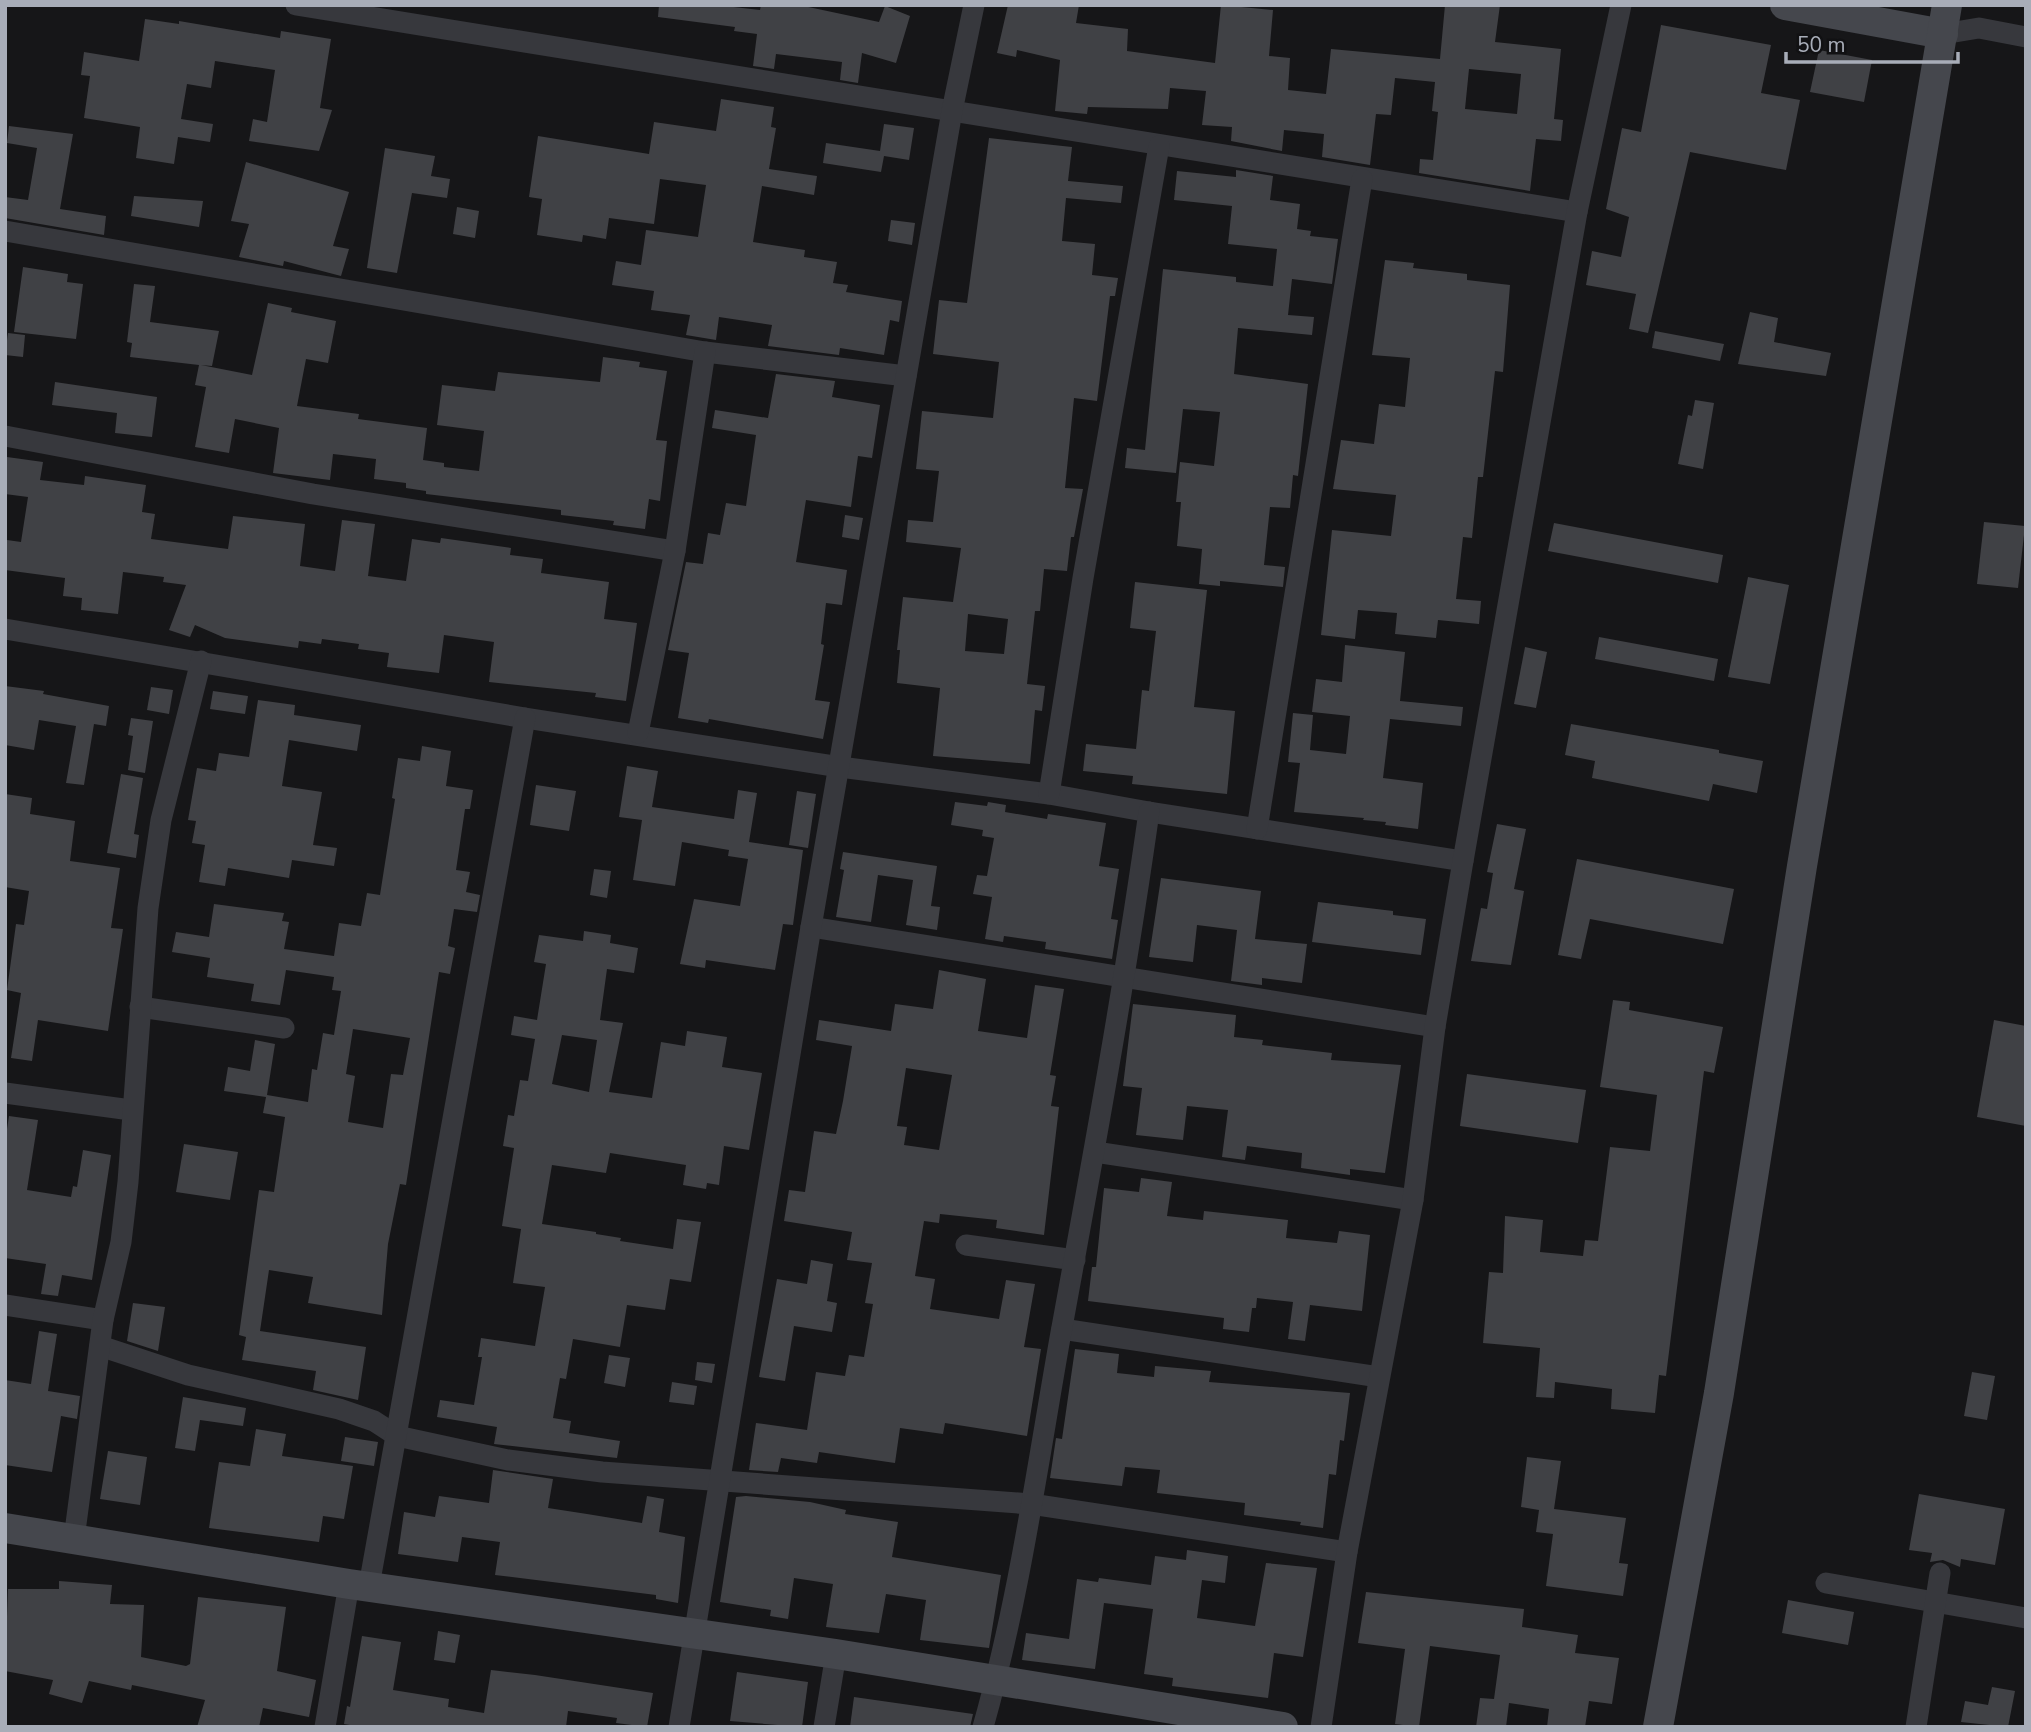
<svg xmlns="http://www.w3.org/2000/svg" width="2031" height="1732" viewBox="0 0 2031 1732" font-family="'Nunito Sans',sans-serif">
<rect width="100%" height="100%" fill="#161618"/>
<g fill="#404145" fill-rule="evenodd">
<polygon points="659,5 716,5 760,10 761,5 799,5 879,22 885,6 910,16 896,63 862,53 858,83 840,80 842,62 776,54 774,69 753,66 757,34 734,31 735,27 658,17"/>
<path d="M1008,5h71l-3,18 52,6 -1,22 88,12 6,-58 52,5 -4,46 21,2 -2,32 38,4 5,-45 109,10 5,-54h55l-5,37 66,7 -7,70 9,1 -2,21 -25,-2 -6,52 -111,-18 1,-14 13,1 5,-48 -6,-1 3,-29 -40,-4 -4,37 -15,-1 -6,51 -48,-8 2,-23 -40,-4 -2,21 -51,-10 1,-14 -30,-2 4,-34 -36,-3 -2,21 -80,-2 -1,7 -32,-3 5,-51 -43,-10 -1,7 -19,-4zM1469,69l52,5 -4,40 -52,-5z"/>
<polygon points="145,19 179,24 179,21 280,38 281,31 331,39 320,108 332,110 319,151 249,141 253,119 267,122 275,70 215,61 211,88 187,84 181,119 213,124 210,142 178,137 174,164 136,158 140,127 84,118 90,76 81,75 84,52 139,61"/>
<polygon points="1661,25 1771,45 1761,93 1800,100 1786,170 1690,152 1648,333 1629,329 1636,294 1586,285 1592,251 1621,257 1629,217 1606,209 1622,128 1641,132"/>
<polygon points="1819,50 1872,60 1864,102 1810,92"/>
<polygon points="721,99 774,107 771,127 776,128 769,169 817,176 814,195 762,186 753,242 805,250 804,257 837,262 833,283 848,285 846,292 902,301 899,322 890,320 884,355 840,348 839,355 768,346 772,325 719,317 716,340 686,335 690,315 651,310 654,291 612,285 616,261 641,265 646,230 698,237 706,185 660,179 654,224 609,218 606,239 583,235 582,242 537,235 542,199 529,197 538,136 649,154 654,122 716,131"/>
<polygon points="884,124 914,128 909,160 884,156 881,172 823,163 826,143 880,151"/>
<polygon points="9,126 73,134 60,209 106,216 104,235 5,218 5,197 28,200 37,148 7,143"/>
<path d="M989,138l83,9 -4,34 55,5 -2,17 -55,-5 -4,43 33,3 -3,31 26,3 -3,18h-5l-13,105 -23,-3 -9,90 18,1 -9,48h-3l-4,34 -23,-2 -4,42h-5l-8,73 18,2 -3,25 -7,-1 -5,54 -97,-8 7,-68 -43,-5 3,-33h-3l6,-53 50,5 8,-54 -55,-6 2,-22 25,2 6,-51 -23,-2 6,-58 71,7 6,-56 -66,-8 6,-54 28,3zM968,614l40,5 -4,35 -39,-3z"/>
<polygon points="385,148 435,156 431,176 450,179 447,198 412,193 397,273 367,268"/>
<polygon points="246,162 349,192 333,246 349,249 341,276 284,261 283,266 239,257 249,224 231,221"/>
<polygon points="1236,170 1273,176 1270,200 1300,204 1297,229 1311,231 1310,236 1338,239 1332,284 1292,279 1288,315 1314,317 1312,335 1238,328 1234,374 1308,384 1298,476 1293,475 1290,508 1270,507 1264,565 1285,567 1283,587 1220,581 1220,586 1199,584 1202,549 1177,546 1181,502 1176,502 1180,462 1214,466 1220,412 1183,409 1176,473 1125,468 1127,448 1145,450 1163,269 1236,277 1236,282 1273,286 1277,249 1228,244 1232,206 1174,200 1177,171 1236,177"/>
<polygon points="134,196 203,201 199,227 131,216"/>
<polygon points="457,207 479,211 475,238 453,234"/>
<polygon points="891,220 915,223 912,245 888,241"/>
<polygon points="1385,260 1414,263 1413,268 1467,274 1467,280 1510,285 1503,372 1495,371 1483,477 1478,477 1472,538 1463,537 1456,599 1481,601 1479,624 1438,620 1436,638 1395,634 1397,613 1358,610 1355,639 1321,635 1332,530 1391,536 1396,495 1333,489 1341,440 1374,444 1379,404 1405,407 1410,358 1372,355"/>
<polygon points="23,267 68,274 67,282 83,284 76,339 14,332"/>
<polygon points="134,284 155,286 150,322 219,331 212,366 201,365 252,375 268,303 292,308 291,312 336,321 328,363 306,359 297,406 359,414 358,419 427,428 423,460 444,463 444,467 479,471 484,431 437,425 442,385 495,391 498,372 600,382 603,357 640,362 639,367 667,371 656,440 667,441 660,501 649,499 645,529 613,525 614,521 561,515 561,510 426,494 426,491 406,488 406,483 374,479 376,459 333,454 330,480 273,473 279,428 235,419 229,453 195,447 206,387 195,385 199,365 130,357 132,343 127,342"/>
<polygon points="1750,312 1778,318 1774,342 1831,353 1826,376 1738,364"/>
<polygon points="1655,331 1724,344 1720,361 1652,348"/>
<polygon points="8,333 25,335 23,357 5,355"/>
<polygon points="776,374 835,381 832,397 880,405 872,458 858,456 851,507 806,500 796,562 847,570 842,605 826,603 821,644 824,645 815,700 830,702 823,739 709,719 708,723 678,718 689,653 668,650 686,562 703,564 708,533 720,535 726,503 746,506 756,435 712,428 715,410 768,418"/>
<polygon points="55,382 157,397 152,437 115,433 117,413 52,405"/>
<polygon points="1695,400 1714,403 1703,469 1678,464 1688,415 1692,416"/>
<polygon points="7,457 43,462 40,480 84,485 85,476 146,485 142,512 155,514 151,539 228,549 233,516 305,524 300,566 335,571 342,520 375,524 368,576 406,581 412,539 440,543 441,538 511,548 510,555 543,559 541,573 609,582 604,619 637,623 626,701 595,697 596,693 489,682 494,642 444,635 439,673 387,667 389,653 358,649 359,644 322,639 321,644 299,641 298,648 225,638 195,625 190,637 169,630 186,585 163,582 164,577 123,572 118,614 81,610 82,598 63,596 65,578 5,570 7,540 21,542 28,497 5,494"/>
<polygon points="845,515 863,518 859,540 842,537"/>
<polygon points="1984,522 2025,526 2018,588 1977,584"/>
<polygon points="1554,523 1723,555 1718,583 1548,551"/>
<polygon points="1748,577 1789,585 1770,684 1728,677"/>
<polygon points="1135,582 1207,590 1194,707 1235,711 1227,794 1132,784 1133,776 1083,771 1086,744 1136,749 1142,690 1149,691 1156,631 1130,628"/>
<polygon points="1599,637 1718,659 1714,681 1595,659"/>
<polygon points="1345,645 1405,652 1400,701 1463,707 1461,726 1390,719 1383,778 1423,783 1418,829 1385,825 1386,822 1363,820 1364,818 1294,812 1300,763 1288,762 1293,713 1313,715 1310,750 1346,754 1350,716 1312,712 1316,679 1342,682"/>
<polygon points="1525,647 1547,652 1536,708 1514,704"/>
<polygon points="5,686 44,691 43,694 109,706 106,726 94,724 84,785 66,783 76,726 39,720 34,750 5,745"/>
<polygon points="151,687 173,690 169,714 147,710"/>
<polygon points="213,691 248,696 245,714 210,709"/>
<polygon points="258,700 295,705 294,715 361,725 357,751 289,740 282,786 322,792 313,845 337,848 334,866 292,860 289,878 228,868 225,886 199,882 205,845 192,843 196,821 188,820 197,768 216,771 219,753 249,757"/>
<polygon points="131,718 153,721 145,773 128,770 133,736 128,735"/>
<polygon points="1571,724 1719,750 1719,753 1763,761 1757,793 1713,784 1709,801 1592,778 1595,761 1565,755"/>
<path d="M422,746l29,5 -5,35 27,4 -3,19h-5l-9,61 14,2 -4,20 14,3 -3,17 -23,-3 -6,37 7,2 -5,26 -11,-2 -33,213 -6,-1 -12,60 -6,71 -74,-12 5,-26 -44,-7 -9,61 106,16 -8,53 -45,-10 3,-19 -74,-11 4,-23 -7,-2 20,-145 15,2 11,-75 -22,-4 3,-16 -42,-6 4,-24 22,4 5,-31 20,4 -8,51 41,7 4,-33 5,1 6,-37 11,2 7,-44 -9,-1 2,-13 -48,-7 -6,35 -29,-4 3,-17 -47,-7 3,-19 -38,-6 4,-20 33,5 5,-33 70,9 -2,8 7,1 -5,27 50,7 5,-33 22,3 6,-33 13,2 15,-96 -3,-1 6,-40 22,3zM353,1029l57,9 -7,37 -12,-1 -8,54 -35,-6 7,-46 -9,-2z"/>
<polygon points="627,766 658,771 652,807 734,819 738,790 757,793 749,842 803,850 793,925 783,924 775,970 706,960 705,968 680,964 694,899 740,906 748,859 728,856 729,850 682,842 675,886 633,880 642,820 619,817"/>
<polygon points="121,774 143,778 134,834 139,835 136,858 107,853"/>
<polygon points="536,785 576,791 569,831 530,825"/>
<polygon points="797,791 816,794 808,848 789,845"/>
<polygon points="5,794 32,798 30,814 75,821 70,861 120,868 111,928 123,929 108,1031 38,1020 32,1061 11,1058 21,993 7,990 16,924 24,925 29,891 5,887"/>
<polygon points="955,802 987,806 988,802 1006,805 1005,812 1047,819 1048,814 1106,823 1099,866 1119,869 1111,919 1118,920 1112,959 1045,949 1046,942 1004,936 1003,942 985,939 992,897 973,894 977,875 987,876 994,838 982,836 983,830 951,825"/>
<polygon points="1497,824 1526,829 1514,889 1524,891 1511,965 1471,961 1481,908 1487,909 1493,873 1487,872"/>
<polygon points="843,852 937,866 931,906 940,907 937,930 906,925 913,880 878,875 871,922 836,917 844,870 840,869"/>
<polygon points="1577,859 1734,889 1723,944 1590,919 1581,959 1558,955"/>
<polygon points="594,869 611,871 607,898 590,895"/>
<polygon points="1161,878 1261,891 1255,939 1307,944 1302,983 1262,978 1262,985 1231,981 1237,930 1197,925 1193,962 1149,957"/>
<polygon points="1318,902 1393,911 1393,915 1426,919 1421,955 1312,942"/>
<path d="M584,931l27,4 -1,8 28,5 -4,25 -27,-4 -7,51 23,3 -14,69 43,6 9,-56 24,4 2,-15 40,6 -5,30 40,6 -13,77 -25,-4 -5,39 -12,-2 -1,6 -23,-4 3,-20 -76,-12 -4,20 -54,-8 -10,59 54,8v2l25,4 -1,3 53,8 4,-30 24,3 -10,60 -21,-3 -5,31 -38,-5 -7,42 -47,-8 -7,40 -6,-1 -7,40 18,3 -2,12 51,8 -3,17 -123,-14 3,-17 -60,-10 3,-17 34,5 8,-48h-4l3,-19 54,8 10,-59 -32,-4 8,-54 -19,-3 12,-78 -11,-2 5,-31 6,1 6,-36 8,1 7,-42 -24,-4 3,-19 23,4 9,-56 -12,-2 5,-27 44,6zM562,1035l35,5 -8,52 -37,-8z"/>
<path d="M939,970l47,9 -8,52 49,7 8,-53 29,4 -14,86 6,1 -5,30 8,1 -15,128 -48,-7 1,-8 -57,-6 -1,9 -15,-2 -9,55 20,3 -5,30 69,10 7,-39 29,4 -11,63 17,2 -14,87 -82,-13 -2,11 -43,-6 -5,35 -76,-11 -2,11 -36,-5 -3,14 -29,-2 7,-47 51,7 9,-58 29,4 4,-21 15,2 9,-53 -8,-1 7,-40 -25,-3 5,-28 -68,-11 5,-31 16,2 9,-61 22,3 7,-33 9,-55 -36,-6 3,-20 72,11 4,-27 38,5zM906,1068l46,7 -13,75 -35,-5 3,-18 -10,-1z"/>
<polygon points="1613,1000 1630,1002 1629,1010 1723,1027 1714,1073 1704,1071 1666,1376 1659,1375 1655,1413 1611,1409 1612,1389 1555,1382 1554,1398 1536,1397 1540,1348 1483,1343 1489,1272 1503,1273 1505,1216 1543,1220 1540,1252 1583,1256 1585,1240 1598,1241 1610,1147 1650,1151 1657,1095 1600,1087"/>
<polygon points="1133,1004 1236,1015 1234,1037 1263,1040 1262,1045 1332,1053 1331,1060 1401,1065 1385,1173 1350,1169 1350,1175 1301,1168 1302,1153 1247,1146 1245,1160 1222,1157 1228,1110 1187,1106 1183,1140 1136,1135 1142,1088 1123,1086"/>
<polygon points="1994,1020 2026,1026 2026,1126 1977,1117"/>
<polygon points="1467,1074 1586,1090 1578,1143 1460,1126"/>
<polygon points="9,1116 38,1120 27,1190 71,1197 73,1186 77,1187 83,1150 111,1155 92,1280 62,1275 58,1296 41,1294 46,1264 5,1258 5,1142"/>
<polygon points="184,1144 238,1152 230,1200 176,1192"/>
<polygon points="1141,1178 1172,1182 1167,1216 1203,1220 1204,1211 1288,1220 1286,1238 1337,1243 1339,1231 1370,1235 1362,1311 1310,1305 1305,1341 1288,1339 1293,1302 1257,1298 1256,1308 1252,1308 1249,1332 1223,1329 1224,1318 1088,1301 1092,1267 1096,1267 1104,1188 1139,1192"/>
<polygon points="811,1260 833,1264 827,1301 837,1303 832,1332 794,1326 785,1381 759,1377 777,1279 807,1284"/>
<polygon points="133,1303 165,1307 158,1351 127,1341"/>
<polygon points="39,1331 57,1334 48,1391 80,1396 77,1419 61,1416 52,1472 5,1465 5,1380 31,1384"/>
<polygon points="1075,1349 1119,1354 1117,1373 1154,1377 1155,1366 1211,1371 1209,1382 1350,1393 1344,1441 1340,1440 1336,1475 1329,1474 1323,1528 1300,1525 1301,1522 1244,1515 1245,1503 1157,1493 1160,1470 1125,1467 1122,1486 1050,1478 1056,1438 1062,1439"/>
<polygon points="609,1355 630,1358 625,1387 604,1383"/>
<polygon points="697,1362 715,1364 712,1383 695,1380"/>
<polygon points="1972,1372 1995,1376 1987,1420 1964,1416"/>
<polygon points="672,1382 697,1386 694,1405 669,1402"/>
<polygon points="183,1397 246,1408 243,1426 200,1420 195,1451 175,1448"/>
<polygon points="256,1429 286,1434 282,1456 353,1466 344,1519 323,1516 319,1542 209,1528 219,1462 250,1466"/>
<polygon points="345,1437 378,1442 374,1466 341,1461"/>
<polygon points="108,1451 147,1457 140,1505 100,1499"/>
<polygon points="1527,1457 1561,1461 1554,1509 1626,1518 1619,1563 1628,1564 1623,1596 1546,1586 1553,1534 1536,1532 1539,1510 1521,1507"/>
<polygon points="493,1470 553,1479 548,1508 587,1514 642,1523 647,1496 664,1499 659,1532 685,1537 678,1603 656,1599 656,1595 495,1575 500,1542 462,1537 458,1562 398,1554 404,1512 435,1517 439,1496 489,1503"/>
<polygon points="1919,1494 2005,1509 1995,1565 1961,1559 1960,1567 1943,1560 1930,1562 1932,1553 1909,1550"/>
<polygon points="746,1496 810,1502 846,1510 845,1514 898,1522 892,1557 1001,1575 989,1648 920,1640 926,1600 886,1594 879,1633 826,1627 833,1584 794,1578 788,1619 770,1616 771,1610 720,1602 736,1497"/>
<polygon points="1187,1550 1228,1556 1225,1583 1202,1580 1197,1618 1255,1626 1266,1563 1317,1568 1303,1657 1274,1653 1268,1698 1172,1686 1173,1678 1144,1674 1153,1609 1104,1603 1095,1669 1022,1660 1026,1633 1069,1639 1077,1579 1098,1582 1099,1578 1151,1585 1155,1556 1186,1560"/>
<polygon points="59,1581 112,1585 110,1604 144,1605 141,1657 186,1666 190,1664 198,1597 286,1607 277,1671 316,1680 309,1717 263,1708 259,1727 197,1727 205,1700 132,1685 131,1690 89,1681 82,1703 49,1694 53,1680 5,1671 8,1589 59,1589"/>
<polygon points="1366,1592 1524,1609 1522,1627 1578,1635 1575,1653 1619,1658 1612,1704 1589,1701 1585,1727 1547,1727 1549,1709 1509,1703 1506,1727 1476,1727 1480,1698 1494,1699 1500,1655 1430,1646 1419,1727 1395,1724 1405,1649 1358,1643"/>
<polygon points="1788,1600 1854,1612 1848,1645 1782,1633"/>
<polygon points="438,1631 460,1635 455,1663 434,1660"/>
<polygon points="362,1636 401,1642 393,1690 449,1699 448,1707 484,1713 491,1670 535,1675 653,1693 647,1727 616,1723 617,1718 568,1711 566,1727 361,1727 344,1724 347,1706 350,1707"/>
<polygon points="737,1672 808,1682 802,1727 730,1721"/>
<polygon points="1992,1687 2015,1691 2008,1727 1961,1722 1965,1701 1988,1705"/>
<polygon points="854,1697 973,1714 970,1727 850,1727"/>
</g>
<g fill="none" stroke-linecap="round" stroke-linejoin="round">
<g stroke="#37383d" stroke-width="21">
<polyline points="296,5 1577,212"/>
<polyline points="1943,34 1979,28 2026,37"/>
<polyline points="5,231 705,352 906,376"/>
<polyline points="5,436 313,494 675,551"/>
<polyline points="5,629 525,718 840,767 1049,794 1149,812 1463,861"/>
<polyline points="638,733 675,551 705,352"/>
<polyline points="1049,794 1083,578 1159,146"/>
<polyline points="1257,829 1362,179"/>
<polyline points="811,927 1435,1027"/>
<polyline points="140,1007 284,1028"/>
<polyline points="5,1093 131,1110"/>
<polyline points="1095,1152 1413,1200"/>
<polyline points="966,1245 1075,1260"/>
<polyline points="5,1305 103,1320"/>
<polyline points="1062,1329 1379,1377"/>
<polyline points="100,1346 188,1375 339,1409 374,1421 397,1436 508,1460 602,1472 1031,1504 1347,1552"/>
<polyline points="74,1539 103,1320 121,1242 128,1182 148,908 161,820 201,661"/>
<polyline points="1826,1583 2026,1618"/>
<polyline points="369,1586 525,718"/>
<polyline points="325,1727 349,1584"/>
<polyline points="679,1727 811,927 952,111 974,5"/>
<polyline points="824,1727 836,1654"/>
<path d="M983,1727c36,-127 54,-259 77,-389 32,-175 64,-349 89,-526"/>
<polyline points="1321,1727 1347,1552 1413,1200 1435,1027 1463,861 1577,212 1621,5"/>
<polyline points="1916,1727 1940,1573"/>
</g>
<g stroke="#45474d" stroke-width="30">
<polyline points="1785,5 1943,34"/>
<polyline points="5,1528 349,1584 836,1654 1283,1727"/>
<polyline points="1658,1727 1719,1393 1802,866 1947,5"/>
</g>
</g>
<rect width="2031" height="1732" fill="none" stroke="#a8adb8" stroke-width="14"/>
<path d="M1786 52v10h172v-10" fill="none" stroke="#a8adb8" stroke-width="3.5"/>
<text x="1797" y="52" font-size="21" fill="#a8adb8" stroke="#111113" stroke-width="5" paint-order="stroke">50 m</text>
</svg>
